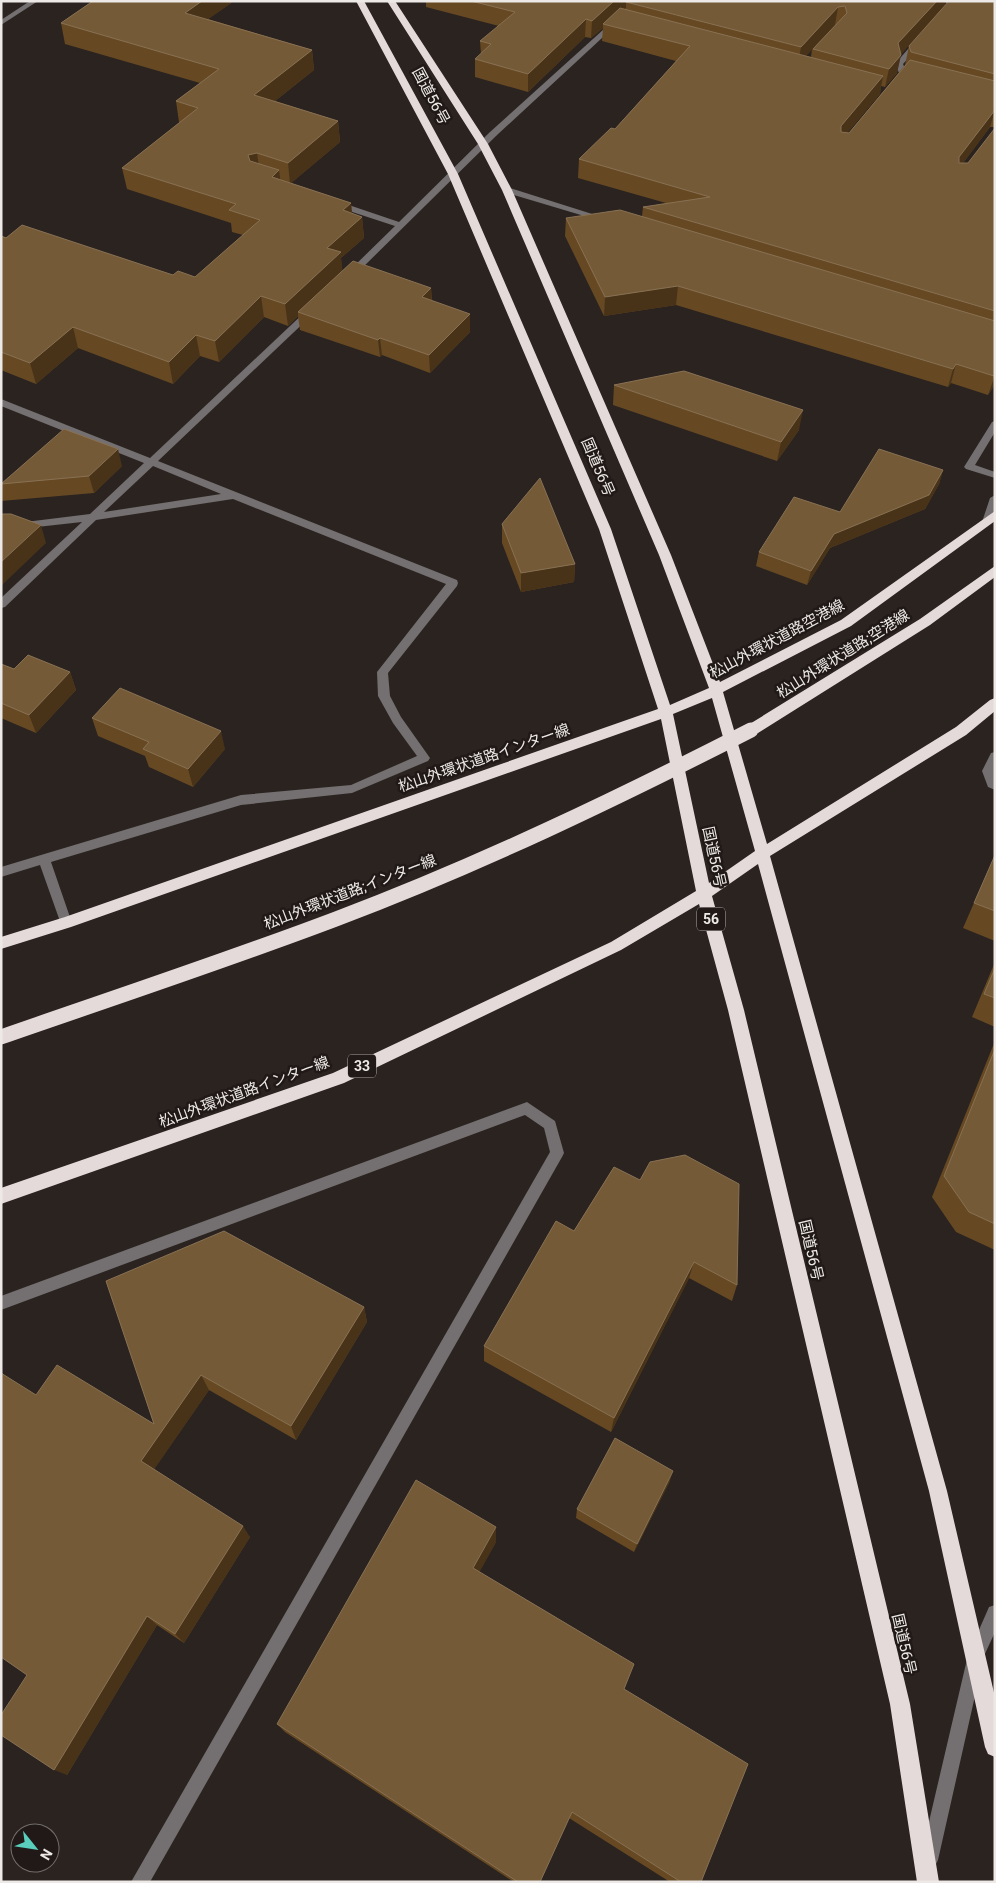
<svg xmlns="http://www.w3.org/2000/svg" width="996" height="1883" viewBox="0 0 996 1883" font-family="Roboto,'Noto Sans JP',sans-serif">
<rect width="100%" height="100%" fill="#2a2320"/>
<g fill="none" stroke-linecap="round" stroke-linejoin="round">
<g fill="#746f70" fill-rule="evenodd">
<polygon points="30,1 38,1 1,25 1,20"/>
<polygon points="635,1 642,1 496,136 354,276 348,276 348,272 395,226 334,206 334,202 340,202 399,222 490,132"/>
<polygon points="939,1 952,1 995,12 995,16"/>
<polygon points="915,41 922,43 903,64 907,73 900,75 895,64"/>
<polygon points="504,188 510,188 608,219 601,221 504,192"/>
<path d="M310,309l4,3 -1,2 -155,147 299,119 1,3 -1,3 -69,87 2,23 11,21 29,41 -2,3 -76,32 -111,12 -190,57 21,61 -2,4h-8l-22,-62 -39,12v-10l240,-72 110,-10 66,-29 -24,-33 -15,-27 -1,-24 69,-88 -213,-85 -137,21 -91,87 -4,1v-10l81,-76 -81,9v-6l89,-11 54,-51 -143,-57v-7l149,59 157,-148zM153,466l68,28 -117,18z"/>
<polygon points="995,421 995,432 975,465 995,472 995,478 966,469 964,467 992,422"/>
<path d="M995,495c0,9 1,26 -8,30l-4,-1 -1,-2 8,-24z"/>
<polygon points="995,752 995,790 988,787 982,771 991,753"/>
<polygon points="527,1102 555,1121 564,1153 562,1157 150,1882 131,1882 550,1152 544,1128 525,1115 1,1310 1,1296"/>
<polygon points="995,1605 995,1632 984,1656 938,1860 935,1866 929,1869 923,1866 920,1860 968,1655 989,1607"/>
</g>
<g fill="#e5dada" fill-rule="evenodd">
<path d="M356,1h8l94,173 153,355 59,176 39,-17 -50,-133 -157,-365 -24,-46 -91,-143h8l93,143 24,46 159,365 49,127 121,-62 154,-109v10l-144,105 -128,66 44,152 189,-117 34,-27 5,-2v13l-29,24 -196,121 177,635 48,206v60l-7,-3 -3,-7 -56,-256 -171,-627 -46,32 32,114 166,694 29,178h-22l-27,-178 -162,-694 -29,-106 -78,46 -277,133 -343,121v-16l332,-115 278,-131 85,-51 -35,-172 -590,208 -70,22v-12l64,-20 593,-208 -59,-180 -151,-355zM712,698l43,153 -46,32 -36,-169z"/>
<polygon points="995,566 995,577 930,625 758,733 748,733 746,729 748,725 920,619"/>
</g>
<polyline stroke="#e5dada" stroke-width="12" points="749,731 753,729"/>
<path stroke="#e5dada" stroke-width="15" d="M1,1037c112,-39 224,-76 335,-118 143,-54 280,-120 415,-189"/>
</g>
<g fill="#664923" fill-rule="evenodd">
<polygon points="93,1 234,1 208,19 312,50 314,70 275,101 338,121 340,142 291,183 351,203 352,214 362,217 364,238 341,258 342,271 431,288 432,301 470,332 430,373 382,355 380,357 300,330 298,316 288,326 264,317 219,362 200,356 173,384 78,348 36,384 1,370 1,236 173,275 195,277 243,235 232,232 231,223 127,189 122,168 180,122 179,122 176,101 200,83 65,44 61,23"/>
<path d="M426,1h520l-45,53 -4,19 -12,14 -4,-1 -1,8 -33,39h2l56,-68 4,-19 86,-45v126h-5l-27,36h5l27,-35v256l-7,11 -37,-12 -3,4 -272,-82 -72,11 -39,-80 1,-18 76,-2 1,-9 23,-4 -88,-25 1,-19 36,-30 61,-68 -74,-20 1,-13 -12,10 -6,-1 -57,55 -53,-15v-18l6,-5 -1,-13 19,-15 -73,-19zM835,25h1l-20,21zM812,49l-1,8 -5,-1z"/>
<polygon points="614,385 799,430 777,461 613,405"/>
<polygon points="122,466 94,493 1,501 1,483"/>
<polygon points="943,470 939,484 925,509 830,548 807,585 756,566 759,552 840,512"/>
<polygon points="502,524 575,564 574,582 521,592 502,543"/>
<polygon points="1,664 14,669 70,672 76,690 36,733 1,718"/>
<polygon points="92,718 225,749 193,787 149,767 145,756 98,736"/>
<polygon points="995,855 995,941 963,928"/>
<polygon points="995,962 995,1027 972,1017"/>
<polygon points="995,1041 995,1250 956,1232 932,1197"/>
<polygon points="614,1167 737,1285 732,1301 689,1278 611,1432 484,1361 484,1346 574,1231"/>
<polygon points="106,1281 364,1307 367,1322 296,1440 209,1390 154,1469 250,1537 184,1643 157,1625 67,1775 27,1675 36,1395 154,1424"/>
<polygon points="670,1481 634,1552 576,1518 577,1509"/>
<polygon points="496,1542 479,1572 701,1882 670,1882 569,1818 540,1882 514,1882 285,1732 277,1724"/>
</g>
<g fill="#483319">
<polygon points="202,1 234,1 188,33 185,13"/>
<polygon points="614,1 633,1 626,2 626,8 606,25 603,24 603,28 591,38 592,21"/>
<polygon points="937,1 946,1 945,6 895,61 898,43"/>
<polygon points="838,7 835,25 798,65 801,47"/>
<polygon points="586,19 585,37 528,92 528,74"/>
<polygon points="312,50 314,70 256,116 254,95"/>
<polygon points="901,55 897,73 885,87 889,69"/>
<polygon points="883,76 880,94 838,144 841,126"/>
<polygon points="995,110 990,127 954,175 959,157"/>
<polygon points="338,121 340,142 290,184 288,163"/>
<polygon points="257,153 260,174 251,176 248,155"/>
<polygon points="279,170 282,191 272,177"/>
<polygon points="351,203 353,224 343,210"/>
<polygon points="362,217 364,238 341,258 343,274 298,312 298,316 288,326 285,304 327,248"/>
<polygon points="678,286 676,305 604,316 605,297"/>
<polygon points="431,288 432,305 422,297"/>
<polygon points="261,296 264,317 219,362 215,341"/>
<polygon points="470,314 470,332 430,373 429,355"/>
<polygon points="73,327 78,348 36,384 30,363"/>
<polygon points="196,335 200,356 173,384 169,362"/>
<polygon points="380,338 382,355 380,357 378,340"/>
<polygon points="956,364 951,383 948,387 953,369"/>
<polygon points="995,375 995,384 988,395"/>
<polygon points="803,410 799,430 777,461 781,442"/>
<polygon points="118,449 122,466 94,493 89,476"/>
<polygon points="943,470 939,484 925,509 830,548 807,585 811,571 834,534"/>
<polygon points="41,525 46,543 1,586 1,562"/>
<polygon points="575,564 574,582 521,592 521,573"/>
<polygon points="70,672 76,690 36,733 29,715"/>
<polygon points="221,731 225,749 193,787 188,769"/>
<polygon points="694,1262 689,1278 611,1432 614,1418"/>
<polygon points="364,1307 367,1322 296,1440 291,1426"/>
<polygon points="201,1375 209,1390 151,1474 141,1461"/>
<polygon points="673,1471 670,1481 634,1552 637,1544"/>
<polygon points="243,1526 250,1537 184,1643 175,1634"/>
<polygon points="496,1527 496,1542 474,1582 473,1568"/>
<polygon points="147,1616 157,1625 67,1775 54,1770"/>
</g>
<g fill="#755a38" stroke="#887153">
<polygon points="93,1 202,1 185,13 312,50 254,95 338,121 288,163 257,153 248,155 250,161 279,170 272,177 351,203 343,210 362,217 327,248 341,252 285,304 261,296 215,341 196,335 169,362 73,327 30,363 1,352 1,236 6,238 22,225 173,275 178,271 195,277 260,220 229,210 236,204 122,168 198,108 176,101 219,69 61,23"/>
<polygon points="471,1 614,1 592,21 586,19 528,74 475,59 491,44 480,41 515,12"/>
<polygon points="627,1 937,1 898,43 901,55 889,69 813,49 847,13 845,6 838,7 801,47 626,2"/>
<polygon points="949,1 995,1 995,74 911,52 909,46"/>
<polygon points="620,8 883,76 841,126 841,132 849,133 910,60 995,81 995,110 959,157 959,163 968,163 995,128 995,311 643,207 710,197 579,159 611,128 615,129 690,46 603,24"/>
<polygon points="620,210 995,321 995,375 994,376 956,364 953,369 678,286 605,297 566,218"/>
<polygon points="353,261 431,288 422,297 470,314 429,355 380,338 378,340 298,312"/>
<polygon points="684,371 803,410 781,442 614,385"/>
<polygon points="64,429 118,449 89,476 1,484"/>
<polygon points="879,449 943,470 929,495 834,534 811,571 759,552 794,497 840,512"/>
<polygon points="540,478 575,564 521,573 502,524"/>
<polygon points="1,514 11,514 41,525 1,562"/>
<polygon points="28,655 70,672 29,715 1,703 1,664 14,669"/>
<polygon points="120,688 221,731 188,769 143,749 149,742 92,718"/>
<polygon points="995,855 995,911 974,903"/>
<polygon points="995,968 995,998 984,994"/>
<polygon points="995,1049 995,1224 969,1212 944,1176"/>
<polygon points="685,1155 739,1184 737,1285 694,1262 614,1418 484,1346 556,1221 574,1231 614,1167 640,1180 650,1162"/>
<polygon points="224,1231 364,1307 291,1426 201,1375 141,1461 243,1526 175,1634 147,1616 54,1770 1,1735 1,1715 27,1675 1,1657 1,1373 36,1395 57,1365 154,1424 106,1281"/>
<polygon points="615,1438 673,1471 637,1544 577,1509"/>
<polygon points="416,1480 496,1527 473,1568 634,1664 624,1689 748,1764 701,1882 681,1882 572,1812 540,1882 518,1882 277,1724"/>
</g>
<g text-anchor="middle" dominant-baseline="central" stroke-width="5" stroke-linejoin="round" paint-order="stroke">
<g fill="#201917" stroke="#b0aba9" stroke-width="1">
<rect x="697" y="907.5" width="28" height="23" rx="4"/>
<rect x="348" y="1054.5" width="28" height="23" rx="4"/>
</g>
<g font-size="14" font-weight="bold" fill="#ede9e7">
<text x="711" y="919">56</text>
<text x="362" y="1066">33</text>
</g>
<g font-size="15" fill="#ede9e7" stroke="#201917">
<text transform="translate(431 96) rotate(62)">国道56号</text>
<text transform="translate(598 467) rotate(67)">国道56号</text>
<text transform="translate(777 639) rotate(-28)">松山外環状道路空港線</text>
<text transform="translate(843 654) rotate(-32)">松山外環状道路;空港線</text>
<text transform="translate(484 758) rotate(-19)">松山外環状道路インター線</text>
<text transform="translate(714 857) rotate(78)">国道56号</text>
<text transform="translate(350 892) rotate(-21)">松山外環状道路;インター線</text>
<text transform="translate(244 1092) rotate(-20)">松山外環状道路インター線</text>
<text transform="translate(811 1250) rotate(77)">国道56号</text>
<text transform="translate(904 1644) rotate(77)">国道56号</text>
</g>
</g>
<rect width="996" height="1883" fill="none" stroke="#ede9e7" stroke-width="5"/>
<g transform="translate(35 1848) rotate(120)"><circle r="24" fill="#201917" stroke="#726c6a"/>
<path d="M0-4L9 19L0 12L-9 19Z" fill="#5acebd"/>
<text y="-8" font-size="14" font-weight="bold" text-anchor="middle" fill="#ede9e7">N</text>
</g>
</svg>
